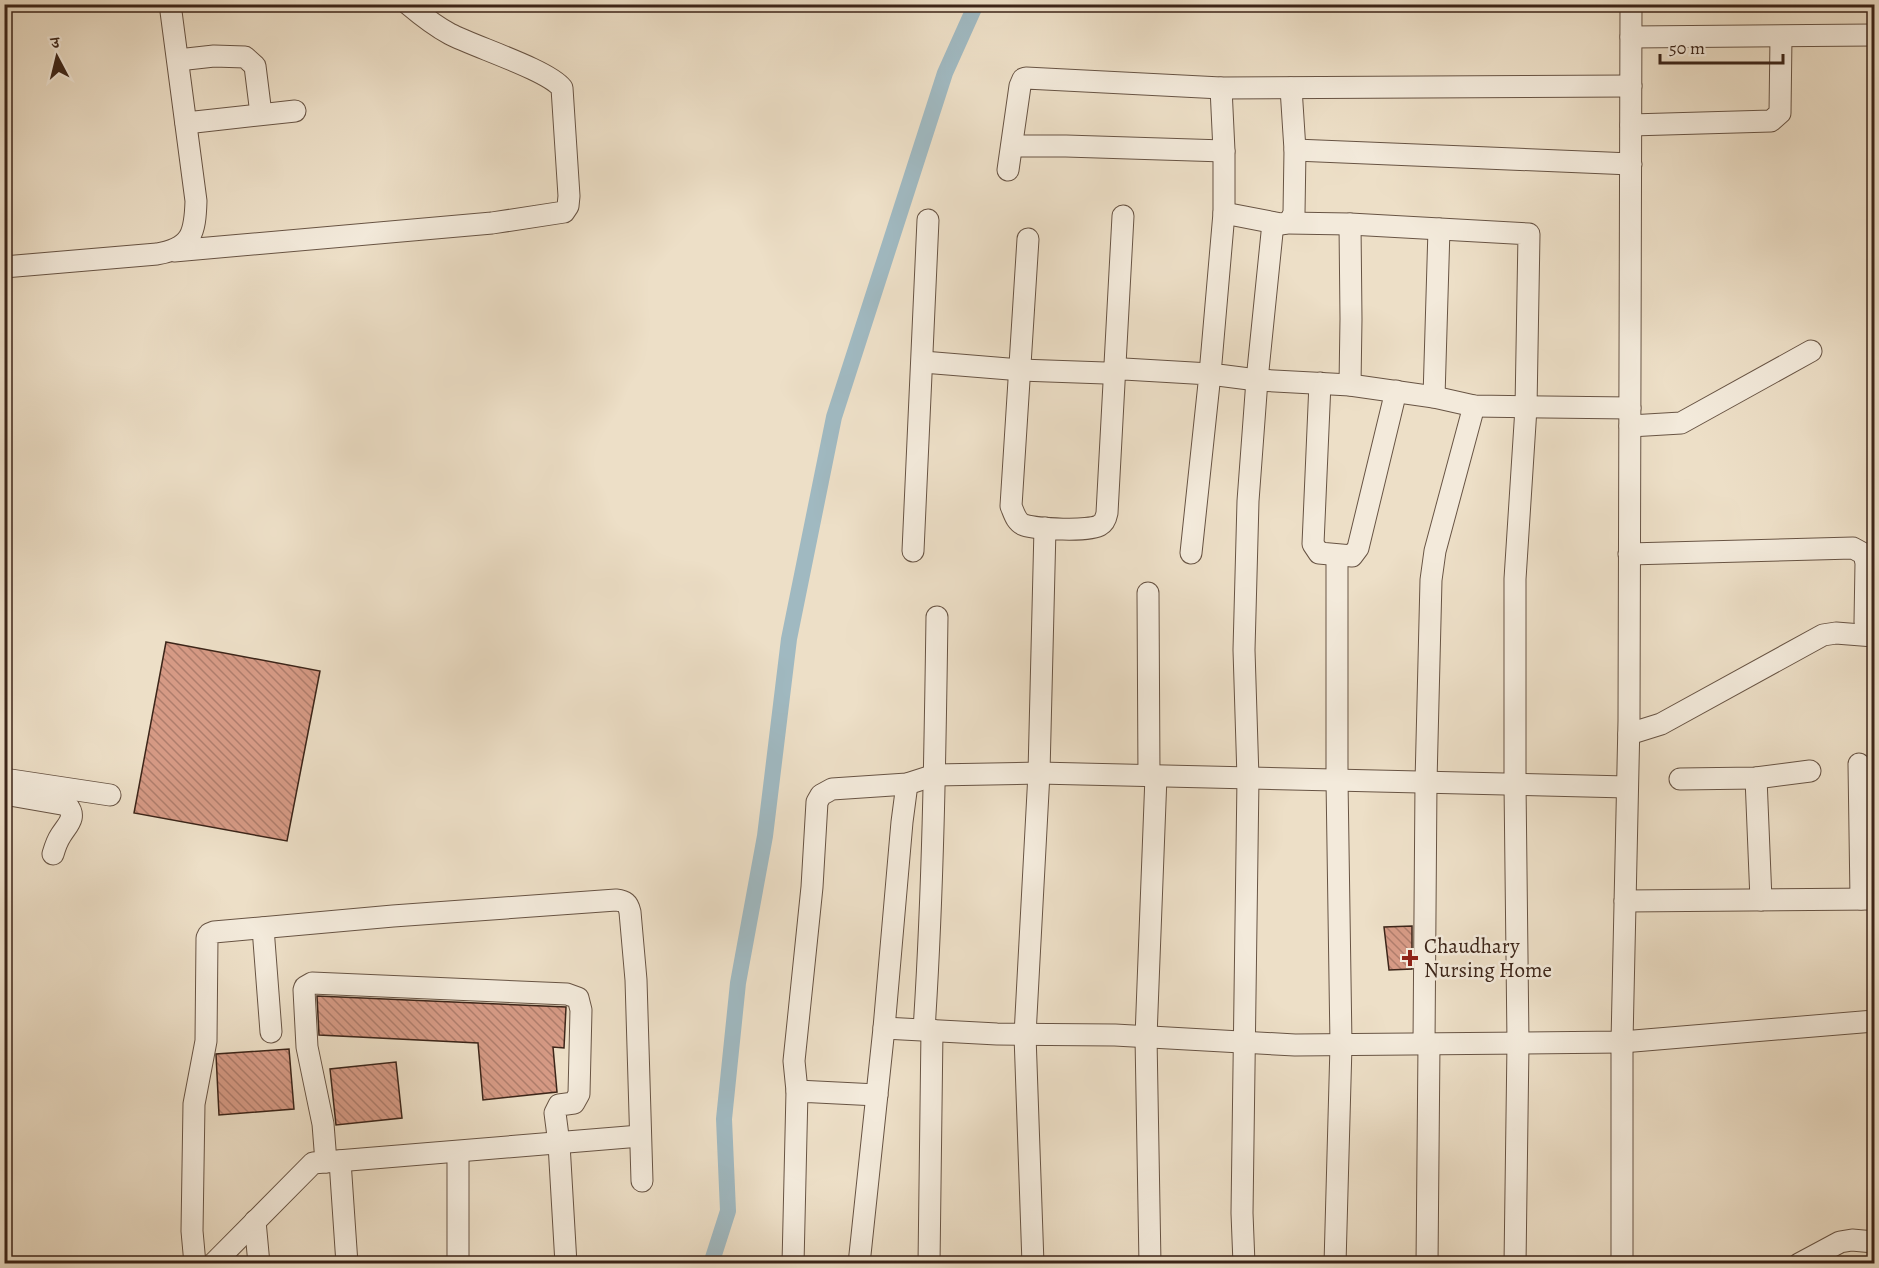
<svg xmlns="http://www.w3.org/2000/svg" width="1879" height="1268" viewBox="0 0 1879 1268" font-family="Alegreya,'Noto Serif Devanagari',serif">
<defs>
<pattern id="building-back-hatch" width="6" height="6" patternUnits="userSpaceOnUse" patternTransform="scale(1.5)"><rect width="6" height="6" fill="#d69a85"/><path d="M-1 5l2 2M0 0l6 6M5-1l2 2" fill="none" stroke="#af7d6c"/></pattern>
</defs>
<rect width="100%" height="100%" fill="#eddfc7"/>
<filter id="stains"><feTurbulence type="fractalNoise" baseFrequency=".00333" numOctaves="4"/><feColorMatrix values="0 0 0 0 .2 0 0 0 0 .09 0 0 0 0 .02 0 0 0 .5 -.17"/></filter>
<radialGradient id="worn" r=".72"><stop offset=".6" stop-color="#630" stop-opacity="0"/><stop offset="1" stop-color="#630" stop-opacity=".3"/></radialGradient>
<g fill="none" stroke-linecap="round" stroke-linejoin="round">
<polyline stroke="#a0b9c1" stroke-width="16" points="711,1264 728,1211 724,1119 738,983 765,836 789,639 834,417 945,73 976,4"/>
</g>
<g fill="url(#building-back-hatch)" stroke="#3c2519" stroke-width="1.5">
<polygon points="166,642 320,671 287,841 134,813"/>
<polygon points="1412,926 1412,969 1389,970 1384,927"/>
<polygon points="317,996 566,1007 564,1048 553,1047 557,1092 483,1100 478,1043 319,1035"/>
<polygon points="289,1049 294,1109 219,1115 216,1054"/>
<polygon points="396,1062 402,1118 336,1125 330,1069"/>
</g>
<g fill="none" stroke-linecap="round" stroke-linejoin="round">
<g stroke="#685444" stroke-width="23">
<g id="minor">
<polyline points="1631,37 1874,35"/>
<polyline points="178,60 214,56 245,57 255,66 261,114"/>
<polyline points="1221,88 1224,151 1224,213 1210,374 1257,380 1350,385 1434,397 1474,406 1630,408"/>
<polyline points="186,123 295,111"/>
<polyline points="1631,125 1771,121 1780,113 1781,37"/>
<polyline points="1012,146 1066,146 1224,151"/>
<polyline points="1295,150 1631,164"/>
<polyline points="1008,170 1020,86 1023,79 1026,78 1221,88 1631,86"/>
<path d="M1224,213l57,11c8,-1 10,-4 13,-11l1,-63 -4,-62"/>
<polyline points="1287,223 1350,224 1529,234 1526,408 1515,579 1515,784 1518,1043 1515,1264"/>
<path d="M1028,239l-17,267c3,7 5,16 13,19 12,4 66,7 76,0 4,-2 6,-7 7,-12l16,-297"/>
<path d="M174,251l318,-28 72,-11 4,-6 1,-10 -7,-108c-14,-18 -87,-41 -112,-54 -15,-8 -29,-19 -42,-30"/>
<path d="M4,267l153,-13c35,-6 38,-21 39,-53l-26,-197"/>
<polyline points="923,362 1020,370 1105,373 1124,369 1210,374 1191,553"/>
<polyline points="1320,383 1313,544 1319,553 1352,556 1358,548 1396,391"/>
<polyline points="1350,385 1351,319 1350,224"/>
<polyline points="1434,397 1439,229"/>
<polyline points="1630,426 1681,423 1811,351"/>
<polyline points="913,551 928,220"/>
<polyline points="1629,554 1853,548 1864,554 1866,563 1865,622"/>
<polyline points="1148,593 1149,776"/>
<polyline points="1629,734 1661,724 1823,635 1836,633 1874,636"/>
<polyline points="1859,764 1861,899"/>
<polyline points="1756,778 1761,900"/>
<polyline points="4,779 110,795"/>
<polyline points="1680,779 1756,778 1810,771"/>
<path d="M4,794l63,11c10,12 1,19 -6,30 -4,6 -6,12 -8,19"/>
<polyline points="1625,901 1874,899"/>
<polyline points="263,928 271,1032"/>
<polyline points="884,1028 997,1034 1115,1035 1295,1045 1622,1042 1874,1021"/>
<path d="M924,1030c9,-138 11,-275 13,-413"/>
<polyline points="1424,1044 1426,782 1431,580 1435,551 1474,406"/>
<polyline points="797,1091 794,1061 812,887 817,802 821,795 832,789 907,784 935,775 1039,773 1627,787"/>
<polyline points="458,1152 458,1264"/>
<polyline points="340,1161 347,1264"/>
<polyline points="326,1162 323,1124 307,1047 304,990 305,987 312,983 567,994 578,998 581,1010 579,1094 574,1103 559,1105 555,1113 559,1144 566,1264"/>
<polyline points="255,1221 259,1264"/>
<path d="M195,1264l-3,-33 2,-127 12,-63 1,-103 2,-4 5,-2 179,-16 223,-16c9,1 12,3 14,12l6,68 6,201"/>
<polyline points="213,1264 313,1163 640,1136"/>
<polyline points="793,1264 797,1091 877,1095"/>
<polyline points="859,1264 884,1028 902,822 907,784"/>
<polyline points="929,1264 932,1030"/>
<polyline points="1033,1264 1025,1035 1039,773 1045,528"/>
<polyline points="1150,1264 1146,1037 1156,776"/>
<polyline points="1244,1264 1242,1213 1248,778 1244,650 1248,501 1257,380 1273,223"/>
<polyline points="1335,1264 1341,1045 1337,780 1337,556"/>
<polyline points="1427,1264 1429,1044"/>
<polyline points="1622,1264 1622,1042 1629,721 1631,4"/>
<polyline points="1799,1264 1840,1242 1852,1240 1874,1242"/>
</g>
</g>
<use href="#minor" stroke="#f3eadb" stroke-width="21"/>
</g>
<path fill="#8f2418" stroke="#f3eadb" stroke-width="2" d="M1407 949h6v6h6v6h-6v6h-6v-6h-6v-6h6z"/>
<g text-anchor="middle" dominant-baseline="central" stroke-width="5" stroke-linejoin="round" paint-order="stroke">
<g font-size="21" fill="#3c2519" stroke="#f3eadb" text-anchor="start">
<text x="1424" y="946">Chaudhary<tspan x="1424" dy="24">Nursing Home</tspan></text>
</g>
</g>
<rect width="1879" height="1268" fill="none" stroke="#eddfc7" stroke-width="24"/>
<rect x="6" y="6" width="1867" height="1256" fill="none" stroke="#3c2519" stroke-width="3"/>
<rect x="12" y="12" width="1855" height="1244" fill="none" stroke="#3c2519" stroke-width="1.5"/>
<g transform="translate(57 57) rotate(353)" stroke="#f3eadb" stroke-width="4.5" paint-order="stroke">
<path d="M0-4.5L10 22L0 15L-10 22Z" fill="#3c2519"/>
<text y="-9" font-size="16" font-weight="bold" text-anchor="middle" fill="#3c2519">उ</text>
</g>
<path d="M1660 54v9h123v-9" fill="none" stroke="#3c2519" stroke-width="3"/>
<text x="1669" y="54" font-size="18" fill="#3c2519" stroke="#f3eadb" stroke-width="4.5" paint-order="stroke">50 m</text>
<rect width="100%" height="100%" filter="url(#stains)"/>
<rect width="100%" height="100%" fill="url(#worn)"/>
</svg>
